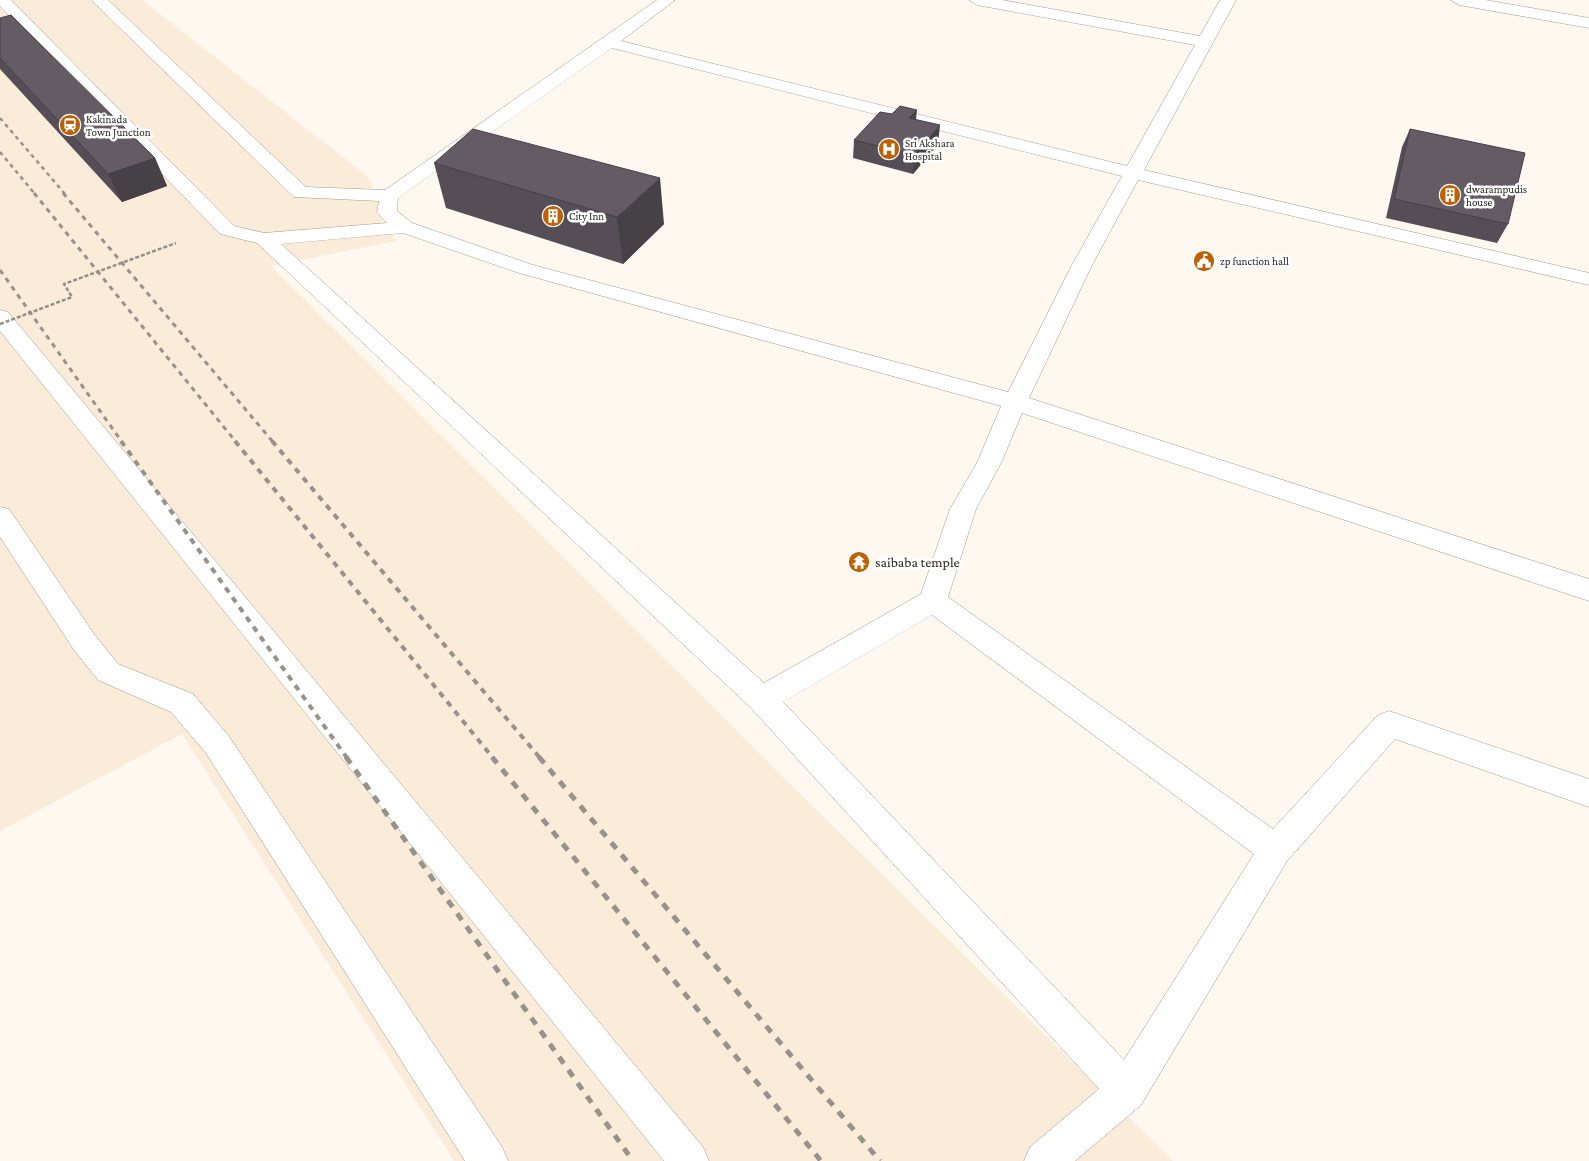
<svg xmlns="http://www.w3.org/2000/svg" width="1589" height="1161" viewBox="0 0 1589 1161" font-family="'Crimson Pro',serif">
<rect width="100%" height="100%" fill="#fef8f1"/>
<polygon fill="#fbecda" points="0,0 142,0 368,177 396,241 271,266 775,769 1173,1161 454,1161 182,734 0,831"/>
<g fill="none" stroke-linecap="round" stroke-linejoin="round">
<g stroke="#a39a8f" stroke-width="1">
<g id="minor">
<path d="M0,0h11l223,226 30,7 123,-10 -10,-10 2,-12 -85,-4 -203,-197h17l198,187 79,3 272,-190h18l-54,41 506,125 68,-121 -218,-40 -8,-5h33l198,36 20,-36h16l-92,170 445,103v12l-451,-105 -46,85 -63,133 560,181v22l-567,-188 -21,50 -25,46 -28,88 325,232 105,-114 11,-4 200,68v28l-194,-68 -108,122 -146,244 -66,56h-51l6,-14 69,-58 -348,-381 -494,-465 -37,-9 -220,-228zM612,48l510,128 -50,89 -64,127 -475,-127 -121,-42 -15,-12 1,-13zM403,233l116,40 482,133 -24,57 -27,46 -29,85 -157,89 -483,-439zM932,615l322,239 -130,206 -341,-358z"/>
<polygon points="1451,0 1485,0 1589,18 1589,28 1459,5"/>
<polygon points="0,310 8,312 703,1147 709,1161 664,1161 0,331"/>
<polygon points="0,507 9,509 94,634 118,664 193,694 228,735 502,1147 508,1161 465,1161 206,753 171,712 98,680 74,650 0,537"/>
</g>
</g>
<use href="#minor" fill="#fff" fill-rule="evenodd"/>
<g stroke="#97928c" stroke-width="2.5" stroke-dasharray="4 4" stroke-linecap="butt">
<polyline points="0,118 65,194"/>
<polyline points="0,152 35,194"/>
</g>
<g stroke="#97928c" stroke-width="3" stroke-dasharray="5 5" stroke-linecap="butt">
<polyline points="34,193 236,442"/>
<polyline points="63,193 273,442"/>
<polyline points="0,270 122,442"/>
</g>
<g stroke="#97928c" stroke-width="4" stroke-dasharray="6 6" stroke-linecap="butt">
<polyline points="121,441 347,758"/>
<polyline points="235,441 493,758"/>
<polyline points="272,441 540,758"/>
</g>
<g stroke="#97928c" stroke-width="5" stroke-dasharray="8 8" stroke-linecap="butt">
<polyline points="346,757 633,1161"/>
<polyline points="492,757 821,1161"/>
<polyline points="539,757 880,1161"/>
</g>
<polyline stroke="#938e88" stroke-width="2.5" stroke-dasharray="4 2" stroke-linecap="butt" points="0,324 72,297 64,284 176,243"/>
</g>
<g fill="#564e57">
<polygon points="0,18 155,158 167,186 122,202 0,69"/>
<polygon points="916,120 938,144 913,174 853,158 854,140"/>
<polygon points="1410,129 1508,224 1497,243 1386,218 1402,147"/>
<polygon points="434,163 664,224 623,264 446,208"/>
</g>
<g fill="#464047">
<polygon points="917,110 915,128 909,118"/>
<polygon points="940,125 938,144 913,174 914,155"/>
<polygon points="155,158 167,186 122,202 108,174"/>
<polygon points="660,178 664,224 623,264 617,217"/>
</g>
<g fill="#645b65" stroke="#464047">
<polygon points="11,15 155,158 108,174 0,58 0,18"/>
<polygon points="900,106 917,110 909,118 940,125 914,155 854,140 880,112 892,114"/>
<polygon points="473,129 660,178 617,217 434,163"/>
<polygon points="1410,129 1525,153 1508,224 1394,199"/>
</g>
<defs>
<g id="station-disc" transform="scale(1.125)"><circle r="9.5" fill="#bc6105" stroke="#fff"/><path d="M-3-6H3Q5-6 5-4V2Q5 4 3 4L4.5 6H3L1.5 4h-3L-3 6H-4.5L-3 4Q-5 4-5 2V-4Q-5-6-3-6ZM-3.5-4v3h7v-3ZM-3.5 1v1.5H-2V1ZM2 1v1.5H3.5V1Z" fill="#fff"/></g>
<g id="hospital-disc" transform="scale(1.125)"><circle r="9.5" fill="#bc6105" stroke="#fff"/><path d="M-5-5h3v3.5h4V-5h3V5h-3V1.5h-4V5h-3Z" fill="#fff"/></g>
<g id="building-disc" transform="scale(1.125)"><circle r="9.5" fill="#bc6105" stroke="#fff"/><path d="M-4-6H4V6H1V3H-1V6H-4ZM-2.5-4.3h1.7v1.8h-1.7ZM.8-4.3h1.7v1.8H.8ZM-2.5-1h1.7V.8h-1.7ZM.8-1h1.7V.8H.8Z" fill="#fff"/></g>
<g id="civic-disc" transform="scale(1.125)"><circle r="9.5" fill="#bc6105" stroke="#fff"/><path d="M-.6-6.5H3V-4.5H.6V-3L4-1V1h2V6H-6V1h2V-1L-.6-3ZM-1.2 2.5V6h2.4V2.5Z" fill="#fff"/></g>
<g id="temple-disc" transform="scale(1.125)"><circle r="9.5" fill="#bc6105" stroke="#fff"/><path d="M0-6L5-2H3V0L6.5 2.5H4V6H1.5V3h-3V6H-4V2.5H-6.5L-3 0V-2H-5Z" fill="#fff"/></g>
</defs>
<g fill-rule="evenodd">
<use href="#station-disc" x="70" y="125"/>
<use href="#hospital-disc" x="889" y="149"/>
<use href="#building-disc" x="1450" y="195"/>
<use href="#building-disc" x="553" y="216"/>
<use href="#civic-disc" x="1204" y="261"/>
<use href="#temple-disc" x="859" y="562"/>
</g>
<g text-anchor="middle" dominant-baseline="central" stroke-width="5" stroke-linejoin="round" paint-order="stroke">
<g font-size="11" fill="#282520" stroke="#fff" text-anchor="start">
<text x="86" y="119">Kakinada<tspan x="86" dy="13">Town Junction</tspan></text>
<text x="905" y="143">Sri Akshara<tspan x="905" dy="13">Hospital</tspan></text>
<text x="1466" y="189">dwarampudis<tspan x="1466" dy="13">house</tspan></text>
<text x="569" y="216">City Inn</text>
<text x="1220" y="261">zp function hall</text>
</g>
<g font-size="14" fill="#282520" stroke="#fff" text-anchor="start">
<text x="875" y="562">saibaba temple</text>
</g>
</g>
</svg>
